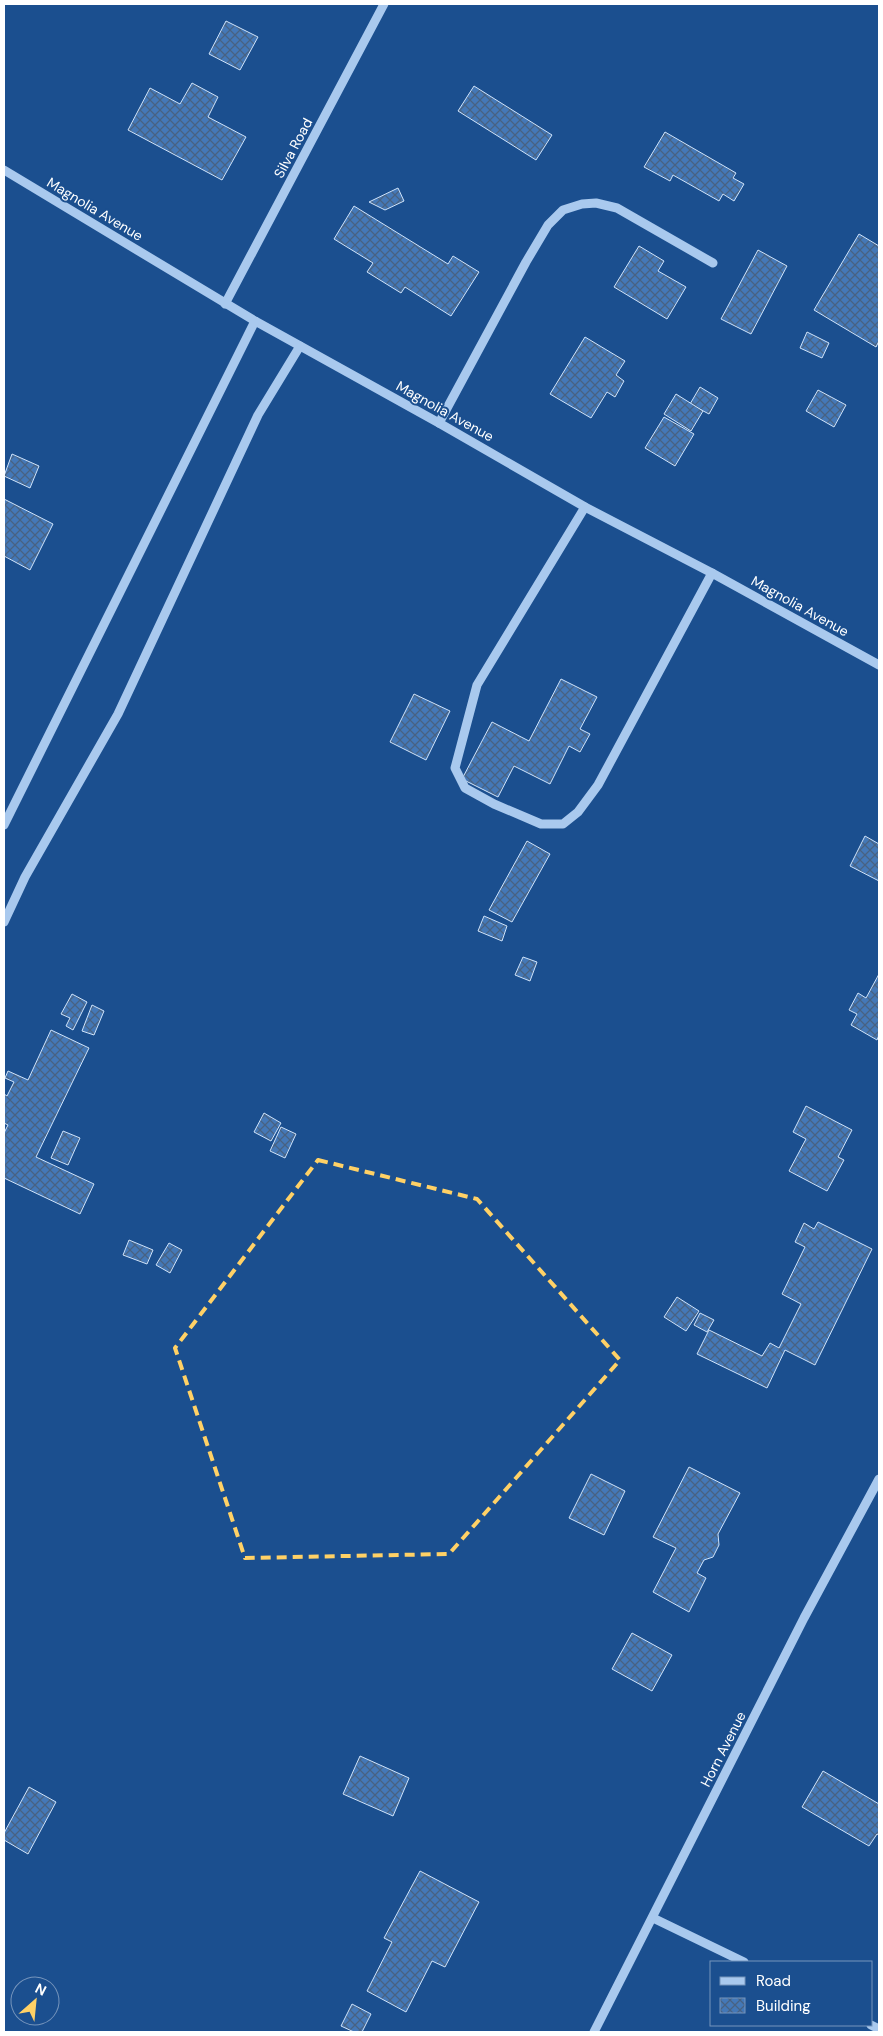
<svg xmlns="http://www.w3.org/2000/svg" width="883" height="2036" viewBox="0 0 883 2036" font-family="'DM Sans',sans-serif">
<defs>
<pattern id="building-cross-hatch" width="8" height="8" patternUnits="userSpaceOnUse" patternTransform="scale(1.25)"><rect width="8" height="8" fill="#4478b7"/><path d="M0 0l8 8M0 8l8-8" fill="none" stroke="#486282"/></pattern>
</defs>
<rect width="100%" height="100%" fill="#1b4f8f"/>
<g fill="url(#building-cross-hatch)" stroke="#cfe3fa">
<polygon points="226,21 258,37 240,70 209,54"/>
<polygon points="192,83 218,97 208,117 246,137 222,180 128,130 150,88 180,104"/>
<polygon points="474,86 552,135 536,160 458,111"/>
<polygon points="665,132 736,173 733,178 744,184 734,201 723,194 719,201 673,175 670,181 644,167"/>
<polygon points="398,188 404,201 385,210 369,202"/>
<polygon points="354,206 448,264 453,256 479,272 451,316 405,287 401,293 367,272 373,263 334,239"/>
<polygon points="859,234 879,246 879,341 876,347 814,310"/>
<polygon points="639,246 664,261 658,271 686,287 667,319 614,287"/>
<polygon points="758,250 787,266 751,334 721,319"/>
<polygon points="807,332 829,343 822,358 800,348"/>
<polygon points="585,337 625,361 616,375 624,381 615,397 607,392 591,418 550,394"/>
<polygon points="700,387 718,398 709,414 690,404"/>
<polygon points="818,390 846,405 834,427 806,411"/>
<polygon points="676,394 703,411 691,431 664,414"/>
<polygon points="664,417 694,434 675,466 645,448"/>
<polygon points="12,454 39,466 30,488 4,476"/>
<polygon points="4,499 53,524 30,570 4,556"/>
<polygon points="561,679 597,697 580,729 590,734 580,752 569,746 550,784 514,766 498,797 462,779 492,722 529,741"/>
<polygon points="414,694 450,711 426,760 390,742"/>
<polygon points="865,836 879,844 879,881 850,866"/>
<polygon points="527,841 550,854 512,922 489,910"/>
<polygon points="484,916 507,926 502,941 478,931"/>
<polygon points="523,957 537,962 530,981 515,975"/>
<polygon points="879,974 879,1035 877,1040 851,1025 857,1014 849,1010 858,993 866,998"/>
<polygon points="72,994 87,1002 73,1030 66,1026 70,1018 61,1014"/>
<polygon points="92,1005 104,1011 94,1035 82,1031"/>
<polygon points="51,1030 89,1048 36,1157 94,1184 80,1214 4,1178 4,1133 8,1125 4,1123 4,1094 7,1096 14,1082 5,1078 8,1071 28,1080"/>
<polygon points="806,1106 852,1130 838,1157 844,1160 827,1191 789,1171 806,1139 793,1132"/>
<polygon points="264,1113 281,1123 271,1141 254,1132"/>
<polygon points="281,1127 296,1134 285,1158 270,1151"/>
<polygon points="63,1131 80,1138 68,1165 51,1158"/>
<polygon points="818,1222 872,1249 815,1365 785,1350 767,1388 697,1354 709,1330 762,1356 770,1343 779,1348 801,1304 782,1294 805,1247 795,1242 804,1223 814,1229"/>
<polygon points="129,1240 153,1250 147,1264 123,1255"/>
<polygon points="169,1243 182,1250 170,1273 156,1265"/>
<polygon points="677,1297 699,1311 686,1331 664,1317"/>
<polygon points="700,1313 714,1320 707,1332 694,1325"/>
<polygon points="689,1467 740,1493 718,1534 719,1545 713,1557 704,1560 697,1573 706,1578 689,1612 653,1592 676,1548 653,1537"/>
<polygon points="591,1474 625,1491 604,1535 569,1518"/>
<polygon points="632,1633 672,1655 652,1691 612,1669"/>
<polygon points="360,1756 409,1778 393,1816 343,1794"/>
<polygon points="823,1771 879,1804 879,1835 877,1834 869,1846 802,1807"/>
<polygon points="29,1787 56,1802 28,1854 4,1840 4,1833"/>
<polygon points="420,1871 479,1902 445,1967 432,1961 406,2012 367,1991 392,1942 384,1938"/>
<polygon points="352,2004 371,2014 362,2032 354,2032 341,2026"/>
</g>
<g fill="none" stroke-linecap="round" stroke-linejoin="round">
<g stroke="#a9c9ee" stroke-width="9">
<polyline points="4,170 255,321 439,423 585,507 712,573 879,665"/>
<polyline points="225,304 384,4"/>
<polyline points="439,423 526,262 548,225 563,210 582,204 596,203 617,208 713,263"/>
<polyline points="585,507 477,685 455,768 465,788 494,804 541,824 563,824 578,812 598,785 712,573"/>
<polyline points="4,825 255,321"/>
<polyline points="4,922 25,877 118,714 258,415 300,346"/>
<polyline points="653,1918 744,1962"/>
<polyline points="871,2025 879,2029"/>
<polyline points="594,2032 804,1618 879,1479"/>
</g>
</g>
<path fill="none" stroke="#ffd166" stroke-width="4" stroke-dasharray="10 6" stroke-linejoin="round" d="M318,1160l159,39 143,161 -171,194 -204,4 -70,-210z"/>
<g text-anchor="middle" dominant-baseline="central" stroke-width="4" stroke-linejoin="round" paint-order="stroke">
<g font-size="14" fill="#fff" stroke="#1b4f8f">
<text transform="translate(293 148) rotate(-62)">Silva Road</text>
<text transform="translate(95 209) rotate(31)">Magnolia Avenue</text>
<text transform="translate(445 411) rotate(29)">Magnolia Avenue</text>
<text transform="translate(800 606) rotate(29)">Magnolia Avenue</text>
<text transform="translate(723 1749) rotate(-63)">Horn Avenue</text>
</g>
</g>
<rect width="883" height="2036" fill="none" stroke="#ffffff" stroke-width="10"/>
<rect x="710" y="1961" width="162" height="65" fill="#1b4f8f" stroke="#7695bc"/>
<rect x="720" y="1977" width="25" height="8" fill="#a9c9ee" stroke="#7695bc"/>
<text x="756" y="1986" font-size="15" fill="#ffffff">Road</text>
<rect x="720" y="1998" width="25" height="15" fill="url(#building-cross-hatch)" stroke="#7695bc"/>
<text x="756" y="2011" font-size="15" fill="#ffffff">Building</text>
<g transform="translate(35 2001) rotate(27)"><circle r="24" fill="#1b4f8f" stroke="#7695bc"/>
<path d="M0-4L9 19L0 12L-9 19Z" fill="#ffd166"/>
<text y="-8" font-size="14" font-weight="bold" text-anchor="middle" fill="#ffffff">N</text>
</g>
</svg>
